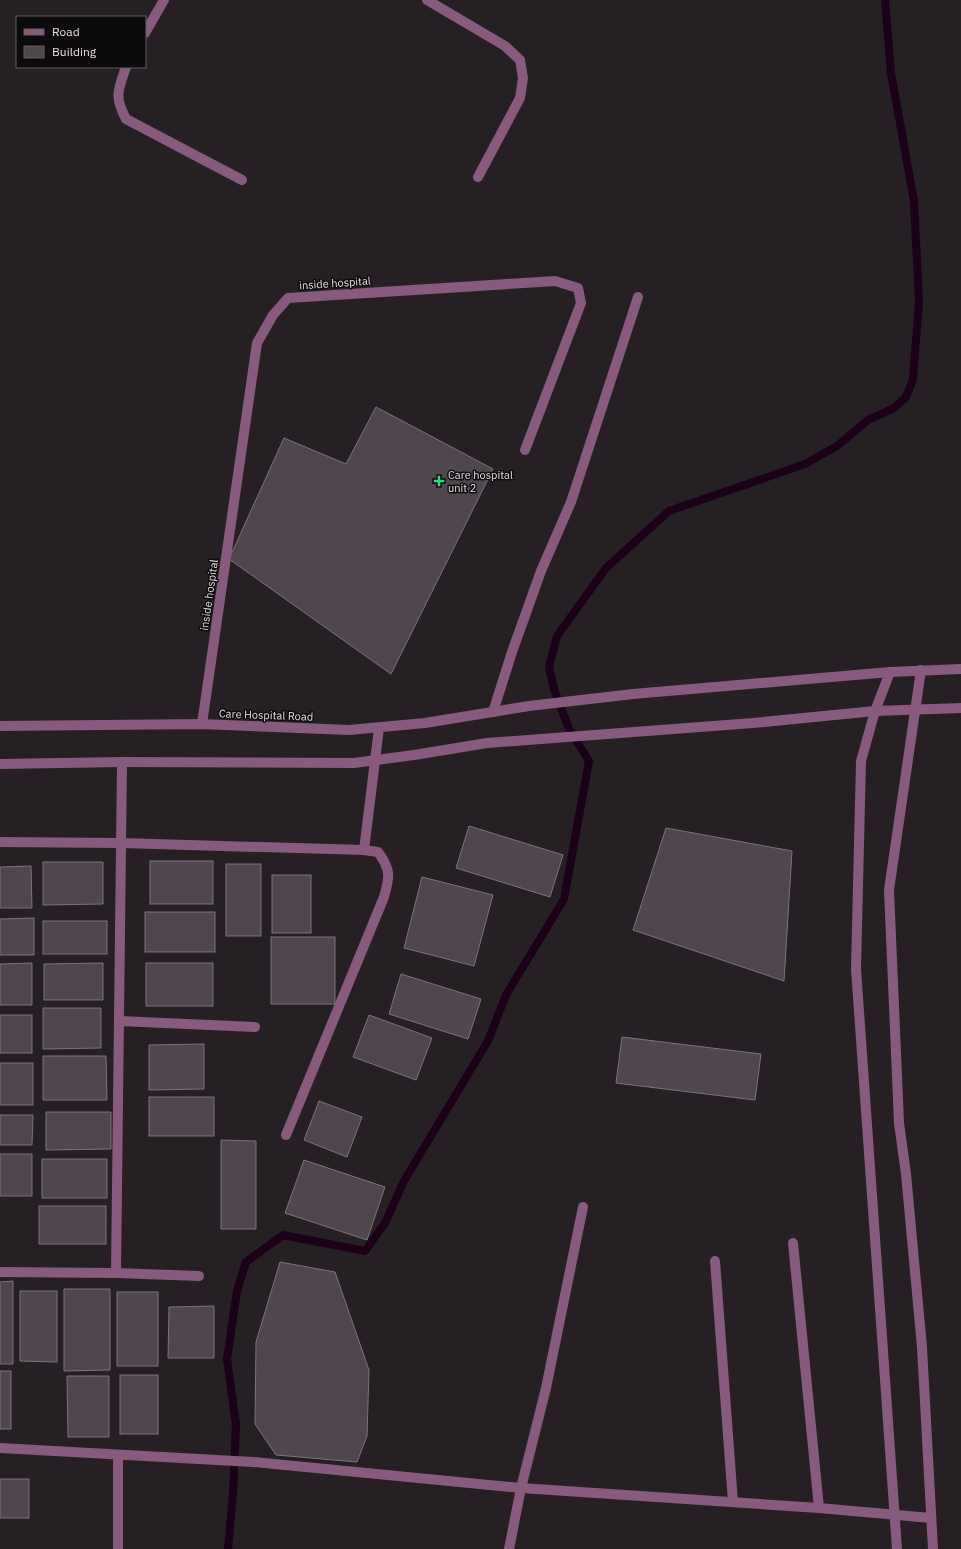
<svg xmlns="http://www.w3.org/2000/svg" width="961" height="1549" viewBox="0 0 961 1549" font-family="'IBM Plex Sans',sans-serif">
<rect width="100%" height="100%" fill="#261f24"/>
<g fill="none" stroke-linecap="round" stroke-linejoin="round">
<polyline stroke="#1c0018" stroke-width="8" points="228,1549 233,1494 236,1424 227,1359 237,1291 246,1262 283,1235 365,1251 385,1223 404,1181 488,1041 506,995 564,899 589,761 569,729 554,689 549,667 557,636 606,568 669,511 805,464 837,446 868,420 894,408 906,397 913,379 919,302 914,201 891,73 885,0"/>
</g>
<g fill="#4f474d" stroke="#7d747b">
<polygon points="376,407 493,469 391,674 229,559 284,438 346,464"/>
<polygon points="469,826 563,855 550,897 456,868"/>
<polygon points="666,828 792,851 784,981 633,930"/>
<rect x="150" y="861" width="63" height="43"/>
<polygon points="43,862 103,862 103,904 43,905"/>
<rect x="226" y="864" width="35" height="72"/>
<polygon points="31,866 32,908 0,908 0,867"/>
<rect x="272" y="875" width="39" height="58"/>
<polygon points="422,877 493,895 474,966 404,948"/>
<rect x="145" y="912" width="70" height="40"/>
<polygon points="34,918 34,955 0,955 0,919"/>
<rect x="43" y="921" width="64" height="33"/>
<rect x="271" y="937" width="64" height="67"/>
<polygon points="32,963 32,1005 0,1005 0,964"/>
<polygon points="103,963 103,1000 44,1000 44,964"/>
<rect x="146" y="963" width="67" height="43"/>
<polygon points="401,974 481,999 468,1039 389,1014"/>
<polygon points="43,1008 101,1008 101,1048 43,1049"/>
<rect x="0" y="1015" width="32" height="38"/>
<polygon points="369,1015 432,1038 416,1080 353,1057"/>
<polygon points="622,1037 761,1054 755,1100 616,1083"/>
<polygon points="204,1044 204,1089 149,1090 149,1045"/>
<polygon points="43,1056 106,1056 107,1100 43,1100"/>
<rect x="0" y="1063" width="33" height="42"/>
<rect x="149" y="1097" width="65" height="39"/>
<polygon points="319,1101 362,1117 347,1157 304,1140"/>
<polygon points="46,1112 111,1112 111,1149 46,1150"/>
<polygon points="0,1115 33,1115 32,1145 0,1145"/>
<polygon points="221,1140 256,1141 256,1229 221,1229"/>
<rect x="0" y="1154" width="32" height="42"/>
<rect x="42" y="1159" width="65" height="39"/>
<polygon points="304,1160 385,1187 367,1240 285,1213"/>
<rect x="39" y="1206" width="67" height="38"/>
<polygon points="280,1262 335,1272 369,1370 367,1436 357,1462 276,1455 255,1424 256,1342"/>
<polygon points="13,1281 13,1364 0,1364 0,1282"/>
<polygon points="64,1289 110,1289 110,1370 64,1371"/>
<polygon points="20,1291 57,1291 57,1362 20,1361"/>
<rect x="117" y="1292" width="41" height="74"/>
<polygon points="214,1306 214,1358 168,1358 169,1307"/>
<rect x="0" y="1371" width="11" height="58"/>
<rect x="120" y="1375" width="38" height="59"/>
<polygon points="67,1376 109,1376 109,1437 68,1437"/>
<rect x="0" y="1479" width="29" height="39"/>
</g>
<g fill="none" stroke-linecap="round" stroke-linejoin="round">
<g stroke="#885a7e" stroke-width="10">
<polyline points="427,0 505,46 520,60 523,78 520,98 478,177"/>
<polyline points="145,33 164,0"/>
<path d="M126,67c-8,23 -12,30 0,52l116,61"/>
<polyline points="921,670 889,890 899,1123 906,1174 922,1347 933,1549"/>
<polyline points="890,672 875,711 861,761 856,969 897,1549"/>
<polyline points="493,712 512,652 541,571 571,502 638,297"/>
<polyline points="202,724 257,343 273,315 288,298 555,281 578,288 581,303 525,450"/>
<polyline points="0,726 202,724 349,730 425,723 529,706 633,694 890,672 961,669"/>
<polyline points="0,764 122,762 354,763 414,755 487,743 753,723 875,711 961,708"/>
<path d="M0,842l121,1 243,7 14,2c13,18 12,24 6,45l-98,238"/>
<polyline points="364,850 379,728"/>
<polyline points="119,1021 255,1027"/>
<polyline points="793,1243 819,1508"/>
<polyline points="715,1261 733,1502"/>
<polyline points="0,1272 116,1273 199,1276"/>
<polyline points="116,1273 122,762"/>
<polyline points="0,1448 253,1462 521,1488 819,1508 931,1518"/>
<polyline points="118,1455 118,1549"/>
<polyline points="509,1549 521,1488 546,1388 583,1207"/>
</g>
</g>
<path fill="#32d882" stroke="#0d0a0c" stroke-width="1.5" d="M437 475h4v4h4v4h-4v4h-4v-4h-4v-4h4z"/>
<g text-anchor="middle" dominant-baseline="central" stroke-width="3" stroke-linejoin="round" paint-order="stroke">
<g font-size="11" fill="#e4dfe3" stroke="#0d0a0c">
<text transform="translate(335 283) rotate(-4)">inside hospital</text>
<text transform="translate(209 595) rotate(-82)">inside hospital</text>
<text transform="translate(266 715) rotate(2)">Care Hospital Road</text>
</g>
<g font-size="11" fill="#e4dfe3" stroke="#0d0a0c" text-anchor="start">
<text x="448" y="475">Care hospital<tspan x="448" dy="13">unit 2</tspan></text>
</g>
</g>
<rect x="16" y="16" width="130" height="52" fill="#0d0a0c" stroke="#635f62"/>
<rect x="24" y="29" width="20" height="6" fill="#885a7e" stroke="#635f62"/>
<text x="52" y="36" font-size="12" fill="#e4dfe3">Road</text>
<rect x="24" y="46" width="20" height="12" fill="#4f474d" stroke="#635f62"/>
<text x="52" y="56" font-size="12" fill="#e4dfe3">Building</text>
</svg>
